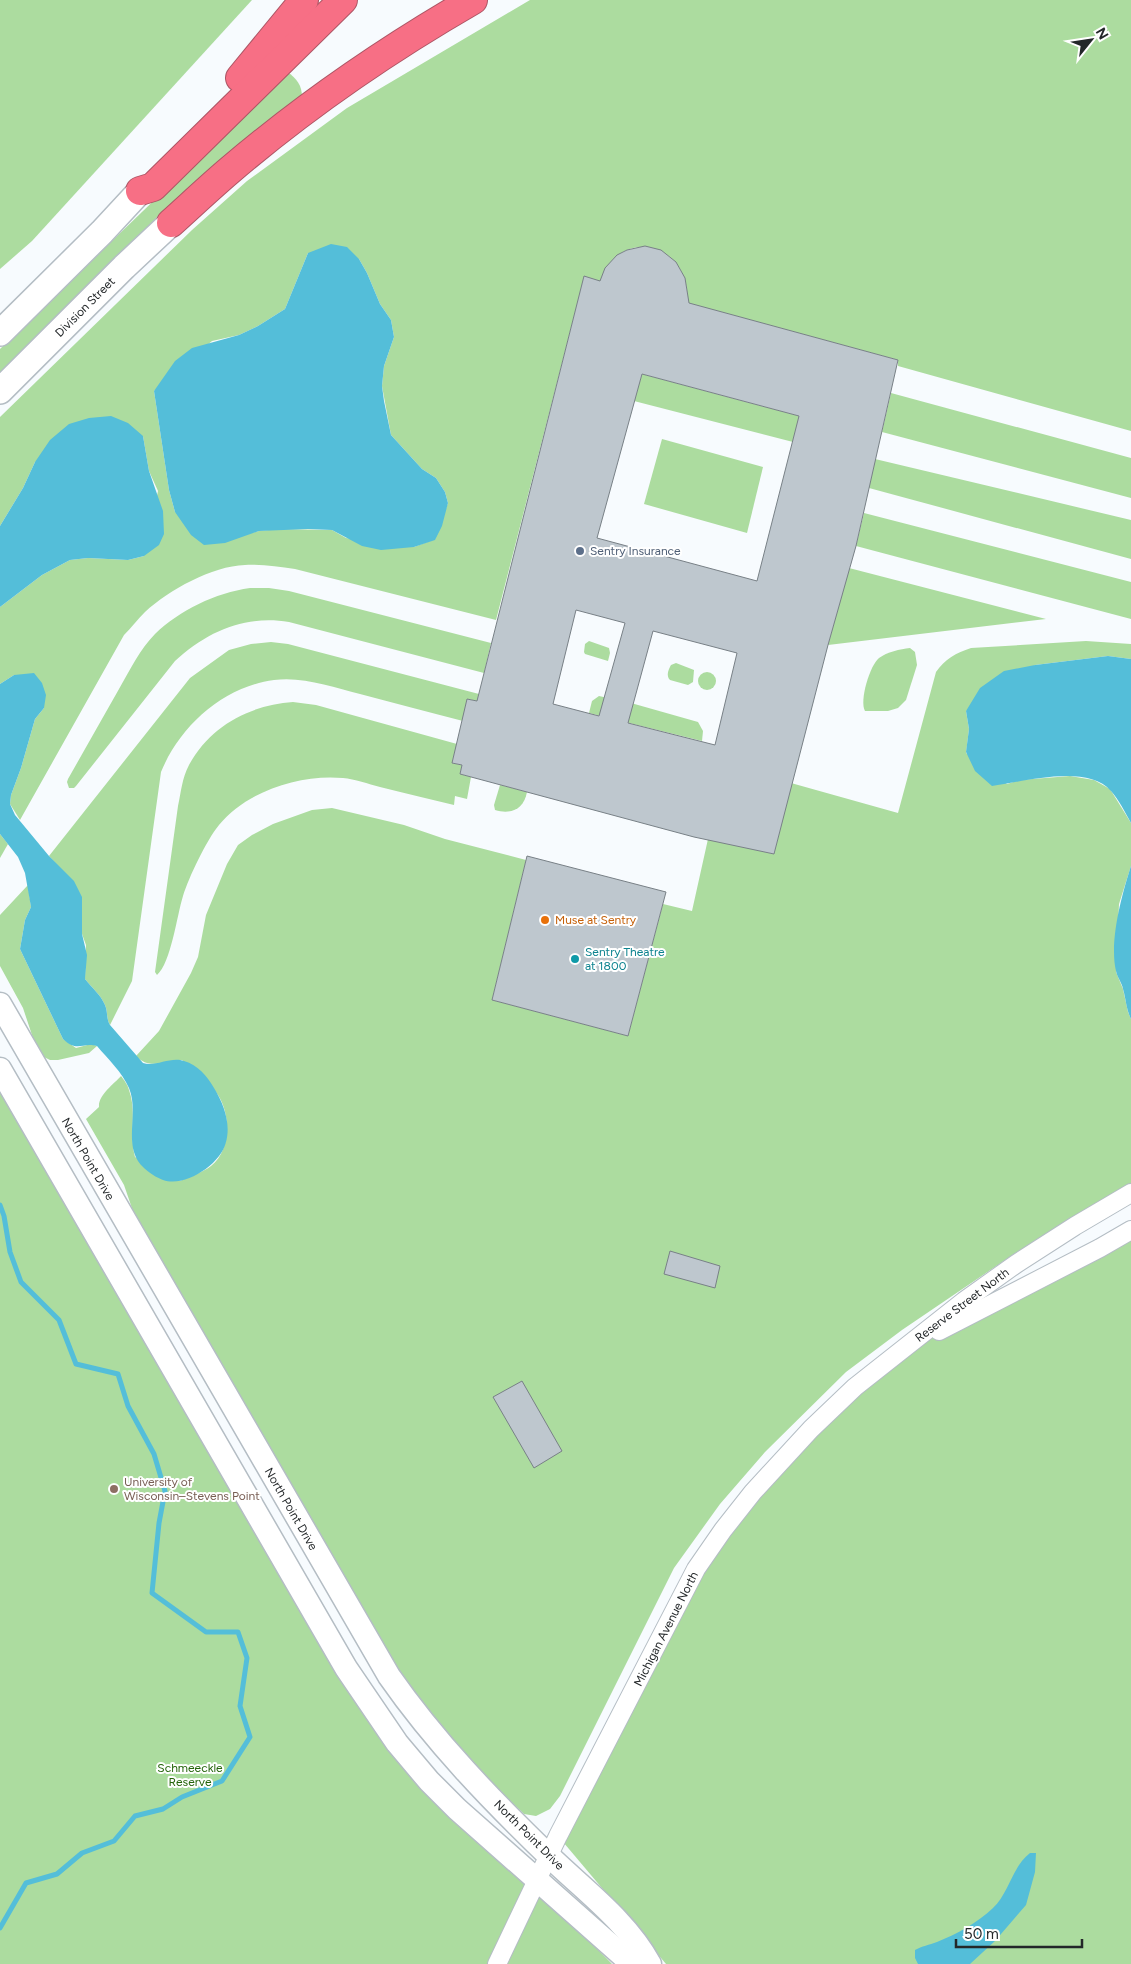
<svg xmlns="http://www.w3.org/2000/svg" width="1131" height="1964" viewBox="0 0 1131 1964" font-family="Figtree,sans-serif">
<rect width="100%" height="100%" fill="#f7fbfe"/>
<g fill="#acdc9f" fill-rule="evenodd">
<polygon points="0,0 252,0 32,241 0,269"/>
<path d="M530,0h601v431l-233,-65v-6l-211,-57c6,-59 -69,-80 -86,-21l-17,-5 -88,343 -201,-51c-17,-2 -33,-5 -50,-4 -33,1 -76,25 -100,47 -7,7 -14,16 -21,23l-104,185 -10,-16 1,-9 10,-27 14,-49 9,-11 -30,-33 -14,9v-77l42,-32 28,-15 18,-2 40,2 16,-4 14,-65 -9,-20 -6,-35 -108,26 -12,26 -23,38v-109l192,-187 55,-49 100,-73zM308,253l51,6 8,14 13,31 11,16 3,17 -10,29 -2,20 9,49 31,34 14,9 9,14 3,11 -13,36 -21,8h-11l-57,-9 -14,-8 -53,-1 -20,2 -16,4 -68,-23 -6,-22 -15,-99 58,-50 27,-6 19,-9 27,-17z"/>
<path d="M287,72c10,6 15,14 15,25l-302,279v-27z"/>
<polygon points="642,374 799,416 793,442 634,401"/>
<polygon points="891,393 1131,458 1131,498 882,432"/>
<polygon points="662,439 763,467 747,533 644,504"/>
<polygon points="875,459 1131,520 1131,559 869,488"/>
<polygon points="864,513 1131,582 1131,619 856,546"/>
<polygon points="849,568 1046,619 828,645"/>
<path d="M250,588h19l20,3 202,52 -7,30 -195,-51c-44,-7 -81,9 -114,39l-99,125 -2,2h-5l-2,-6 1,-3c17,-30 34,-60 51,-90 11,-19 21,-40 36,-55 25,-24 60,-41 95,-46z"/>
<polygon points="589,641 609,648 610,653 608,661 585,654 584,652 585,644"/>
<path d="M1086,641l45,3v15l-23,-3 -73,9 -69,46 3,18 -3,24 41,31 13,-4 50,-4 24,4 16,9 21,34v43l-12,38 -3,68 7,17 5,23 3,7v166l-117,69 -112,76 -56,42 -81,80 -45,52 -46,64 -114,228 -10,13 -14,7 -12,-2 -31,-29 -50,-53 -33,-44 -35,-54 -240,-417 -11,-32 -38,-66 13,-12c-1,-12 15,-23 22,-31 3,4 7,9 8,14 8,21 0,45 6,67l45,24c10,-5 22,-8 31,-15 20,-16 20,-51 7,-71 -7,-12 -25,-25 -36,-35 -17,1 -33,10 -46,-4l23,-25 32,-58 7,-16 8,-42 21,-51 11,-19 14,-10 21,-11 39,-14 20,-2 72,17 41,14 81,21 -34,140 136,36 35,-132 29,7 16,-72 66,15 17,-71 107,30 38,-141c9,-13 20,-19 35,-24z"/>
<path d="M271,642l17,2 191,50 -2,7 -10,-2 -4,22c-35,-9 -69,-18 -103,-27 -27,-7 -58,-18 -86,-14 -51,7 -94,46 -113,92l-29,209 -22,44c-4,-7 -2,-13 -5,-20 -4,-10 -13,-17 -20,-26l1,-34 -4,-11v-9l-24,-59 -9,-10 141,-178 39,-28 22,-6z"/>
<path d="M910,648l5,4 2,13 -11,35 -8,8 -10,3h-23c-6,-10 5,-46 14,-53 8,-6 21,-9 31,-10z"/>
<path d="M676,663l18,7 -1,12 -5,3 -18,-5c-4,-4 -2,-10 1,-15z"/>
<circle cx="707" cy="681" r="9"/>
<polygon points="599,696 631,703 698,722 703,731 702,741 589,713 592,701"/>
<path d="M293,702l23,3 141,39 -5,19 10,2 -2,9 11,3 -4,22 -12,-3 -1,9c-25,-6 -50,-12 -74,-18 -12,-3 -25,-8 -37,-9 -43,-4 -96,13 -124,47 -13,16 -30,52 -36,71 -6,19 -12,67 -26,79l-2,-3 23,-166c3,-14 4,-28 11,-41 21,-39 61,-60 104,-63z"/>
<path d="M500,785l27,7c-3,17 -16,23 -32,18l-1,-5z"/>
<polygon points="0,834 8,844 0,858"/>
<polygon points="28,885 31,907 25,920 20,949 63,1039 76,1048 91,1044 97,1046 89,1053 58,1060 50,1060 44,1057 33,1038 23,1008 0,966 0,915"/>
<polygon points="0,1075 397,1743 612,1964 0,1964"/>
<polygon points="1131,1230 1131,1964 666,1964 558,1836 696,1569 753,1492 907,1347"/>
</g>
<g fill="#54bed9">
<polygon points="331,244 347,247 359,259 367,273 380,304 391,320 394,337 384,366 382,386 384,401 391,435 422,469 436,478 445,492 448,503 442,526 435,540 414,547 381,550 362,546 332,530 308,529 259,531 225,543 204,545 191,535 175,512 169,490 154,391 175,361 192,348 239,335 258,326 285,309 308,253"/>
<polygon points="111,416 128,423 143,436 149,471 163,511 164,534 159,545 144,556 128,560 88,558 70,560 42,575 0,607 0,526 23,488 35,462 50,440 69,424 89,418"/>
<path d="M1108,656l23,3v164c-6,-11 -12,-23 -20,-32 -24,-28 -88,-9 -119,-5l-17,-15 -9,-19 3,-23 -3,-18 14,-23 24,-17 31,-6z"/>
<path d="M34,673l8,10 4,12 -2,13 -9,11 -14,49 -10,27 -1,9 5,11 34,41 25,25 8,16v37l5,21 -2,24c7,9 16,16 20,26 3,7 1,13 5,20l33,38c13,4 28,-7 41,-2 14,4 23,15 30,27 10,16 17,36 12,54 -5,22 -41,46 -63,38 -6,-2 -15,-8 -19,-12 -23,-21 -4,-54 -15,-80 -7,-16 -21,-29 -32,-42 -16,-4 -19,7 -34,-7l-43,-90 5,-29 6,-13 -6,-34 -7,-16 -18,-23v-150l14,-9z"/>
<path d="M1131,866v153c-5,-10 -5,-20 -8,-30 -1,-6 -6,-12 -7,-18 -7,-30 6,-77 15,-105z"/>
<path d="M1030,1853h6l-1,19 -9,33 -31,36 -25,23h-52l-3,-6v-8c7,-4 14,-5 22,-8 20,-8 40,-19 56,-34 16,-15 19,-41 37,-55z"/>
</g>
<g fill="none" stroke-linecap="round" stroke-linejoin="round">
<polyline stroke="#54bed9" stroke-width="5" points="0,1205 4,1216 10,1252 21,1282 59,1320 76,1364 118,1374 128,1406 154,1454 165,1491 159,1523 152,1593 206,1632 238,1632 247,1658 240,1706 250,1737 222,1781 182,1797 163,1809 135,1816 114,1841 82,1853 57,1874 26,1883 0,1928"/>
</g>
<g fill="#bec7ce" stroke="#788086" fill-rule="evenodd">
<path d="M645,246l16,4 15,12 9,16 4,25 209,57 -42,186 -28,99 -54,209 -80,-17 -234,-63 2,-9 -10,-2 15,-64 10,2 107,-425 16,5 5,-13 12,-13 10,-5zM642,374l157,42 -42,165 -160,-43zM576,610l49,13 -26,93 -46,-12zM653,631l84,22 -22,92 -87,-22z"/>
<polygon points="527,856 666,892 628,1036 492,1000"/>
<polygon points="670,1251 720,1266 715,1288 664,1274"/>
<polygon points="522,1381 562,1451 534,1468 493,1397"/>
</g>
<g fill="none" stroke-linecap="round" stroke-linejoin="round">
<g stroke="#b4bdc4" stroke-width="20">
<g id="minor">
<polyline points="939,1331 1100,1248 1131,1230"/>
<polyline points="497,1964 558,1836 696,1569 723,1530 753,1492 811,1429 855,1387 964,1301 1016,1264 1075,1226 1131,1193"/>
</g>
</g>
<g stroke="#b4bdc4" stroke-width="25">
<g id="tertiary">
<path d="M0,1004l389,672c46,66 102,124 160,180 35,34 77,64 101,108"/>
<polyline points="0,1069 346,1668 397,1743 429,1781 457,1809 632,1964"/>
</g>
</g>
<g stroke="#b4bdc4" stroke-width="28">
<g id="secondary">
<polyline points="0,333 102,232 140,191"/>
<polyline points="0,391 124,267 171,223"/>
</g>
</g>
<g stroke="#ad5665" stroke-width="30">
<g id="motorway">
<polyline points="240,78 304,0"/>
<polyline points="140,191 153,187 343,0"/>
<path d="M171,223c20,-18 39,-36 59,-53 75,-64 158,-121 243,-170"/>
</g>
</g>
<use href="#minor" stroke="#fff" stroke-width="18"/>
<use href="#tertiary" stroke="#fff" stroke-width="22"/>
<use href="#secondary" stroke="#fff" stroke-width="25"/>
<use href="#motorway" stroke="#f76f85" stroke-width="28"/>
</g>
<circle fill="#5c6f8a" stroke="#fff" stroke-width="2" cx="580" cy="551" r="5"/>
<circle fill="#e8710a" stroke="#fff" stroke-width="2" cx="545" cy="920" r="5"/>
<circle fill="#0f9aa8" stroke="#fff" stroke-width="2" cx="575" cy="959" r="5"/>
<circle fill="#8d6e63" stroke="#fff" stroke-width="2" cx="114" cy="1489" r="5"/>
<g text-anchor="middle" dominant-baseline="central" stroke-width="4" stroke-linejoin="round" paint-order="stroke">
<g font-size="12" fill="#232729" stroke="#fff">
<text transform="translate(85 307) rotate(-45)">Division Street</text>
<text transform="translate(88 1159) rotate(60)">North Point Drive</text>
<text transform="translate(962 1305) rotate(-37)">Reserve Street North</text>
<text transform="translate(291 1509) rotate(60)">North Point Drive</text>
<text transform="translate(666 1629) rotate(-63)">Michigan Avenue North</text>
<text transform="translate(529 1835) rotate(45)">North Point Drive</text>
</g>
<g font-size="12" fill="#4e5e75" stroke="#fff" text-anchor="start">
<text x="590" y="551">Sentry Insurance</text>
</g>
<g font-size="12" fill="#c56008" stroke="#fff" text-anchor="start">
<text x="555" y="920">Muse at Sentry</text>
</g>
<g font-size="12" fill="#0d838f" stroke="#fff" text-anchor="start">
<text x="585" y="952">Sentry Theatre<tspan x="585" dy="14">at 1800</tspan></text>
</g>
<g font-size="12" fill="#785e54" stroke="#fff" text-anchor="start">
<text x="124" y="1482">University of<tspan x="124" dy="14">Wisconsin–Stevens Point</tspan></text>
</g>
<g font-size="12" fill="#24640a" stroke="#fff">
<text x="190" y="1768">Schmeeckle<tspan x="190" dy="14">Reserve</tspan></text>
</g>
</g>
<g transform="translate(1091 40) rotate(60)" stroke="#ffffff" stroke-width="4" paint-order="stroke">
<path d="M0-4L9 19L0 12L-9 19Z" fill="#232729"/>
<text y="-8" font-size="14" font-weight="bold" text-anchor="middle" fill="#232729">N</text>
</g>
<path d="M956 1939v8h126v-8" fill="none" stroke="#232729" stroke-width="2.5"/>
<text x="964" y="1939" font-size="15" fill="#232729" stroke="#ffffff" stroke-width="4" paint-order="stroke">50 m</text>
</svg>
